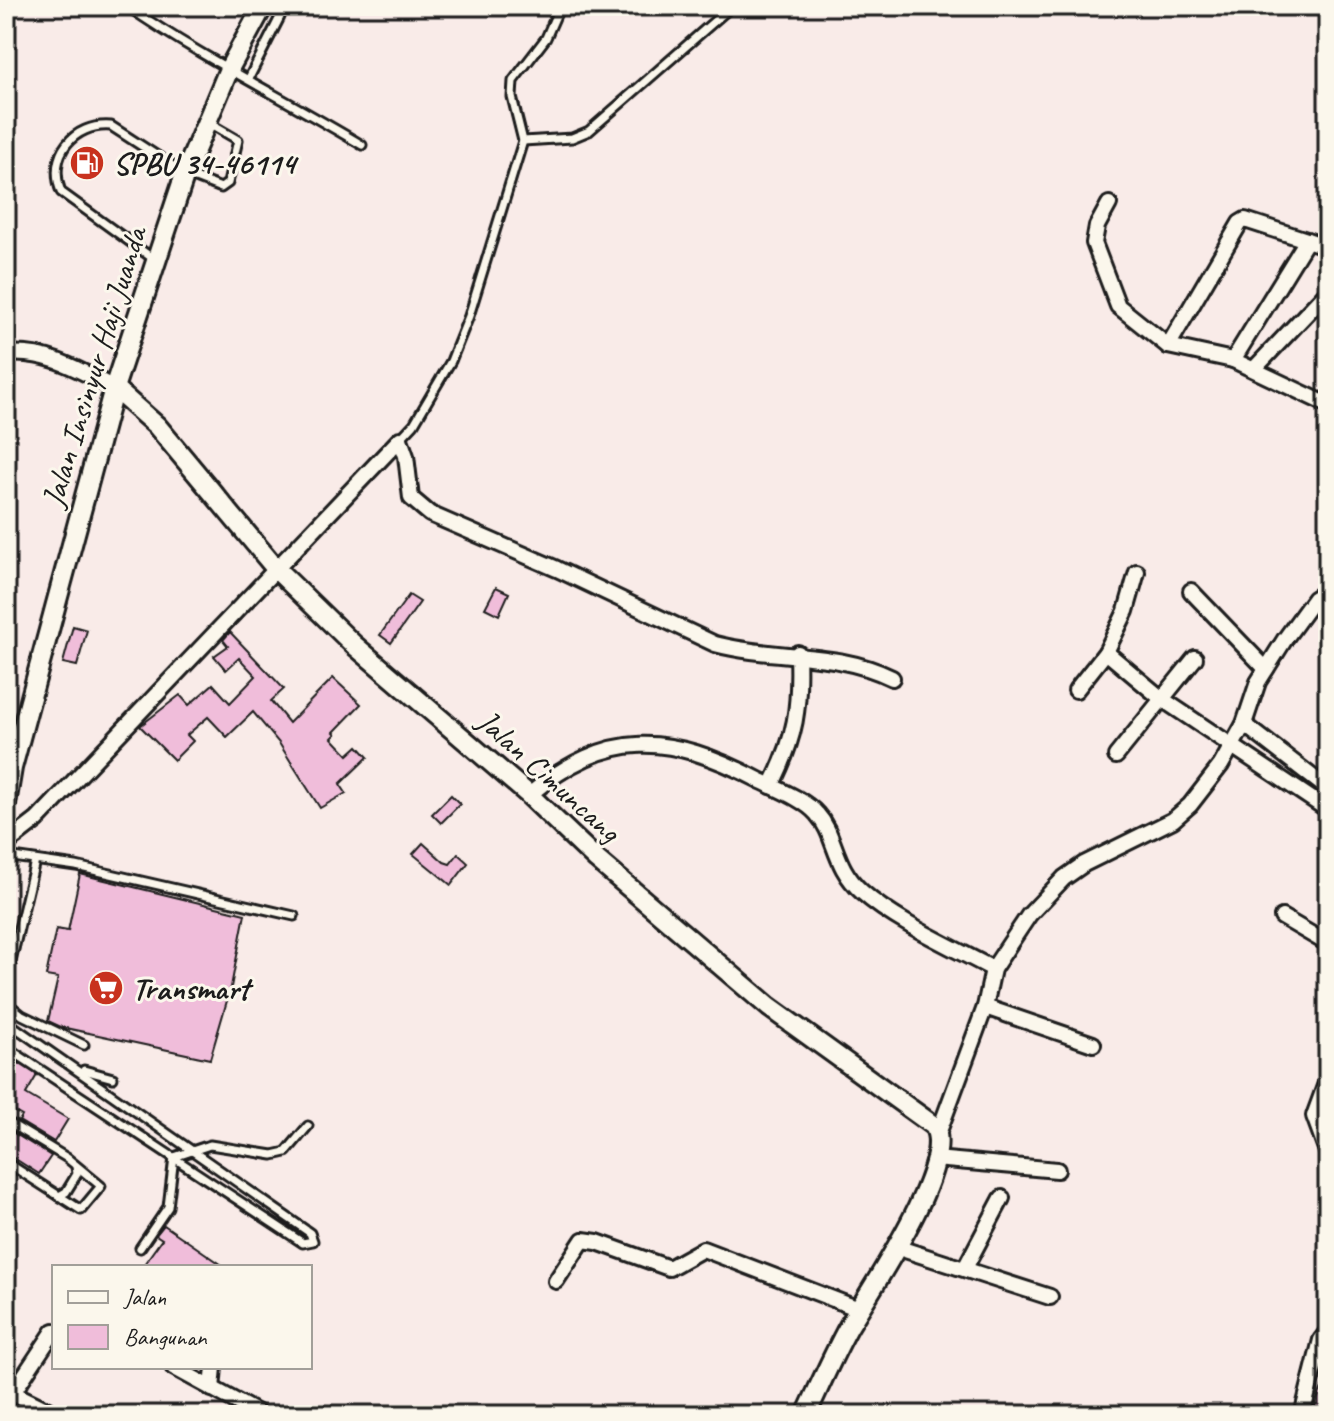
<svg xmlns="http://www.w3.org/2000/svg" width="1334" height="1421" viewBox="0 0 1334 1421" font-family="Caveat,sans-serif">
<rect width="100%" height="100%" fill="#f9ebe8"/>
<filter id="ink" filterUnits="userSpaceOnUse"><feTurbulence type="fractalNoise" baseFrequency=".0125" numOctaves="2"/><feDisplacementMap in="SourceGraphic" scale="16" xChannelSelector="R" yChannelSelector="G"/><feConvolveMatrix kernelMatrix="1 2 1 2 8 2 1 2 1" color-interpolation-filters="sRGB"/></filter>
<g filter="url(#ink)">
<g fill="#f0bdda" stroke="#1c1c1c" stroke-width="2">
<polygon points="496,587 509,593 499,615 485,608"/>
<polygon points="409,595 420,602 391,643 380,635"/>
<polygon points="73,626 87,630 77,666 63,663"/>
<polygon points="230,632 284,689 271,701 289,723 333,678 361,704 334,732 336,734 332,738 348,755 358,746 368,757 340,784 346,793 320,808 279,743 253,712 227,737 208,717 187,735 193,741 174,760 140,726 180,695 189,705 213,684 230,703 256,676 239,658 226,670 214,656 228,646 223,640"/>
<polygon points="451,795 460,804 441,823 432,814"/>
<polygon points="423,843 444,862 450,864 458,854 468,863 451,885 413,854"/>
<polygon points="80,874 245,914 231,987 210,1059 61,1027 48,1021 58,978 46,976 56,929 68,931"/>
<polygon points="6,1055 37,1075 26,1094 68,1119 54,1142 19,1121 22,1116 6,1107"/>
<polygon points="12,1132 51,1156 39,1174 6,1153 6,1142"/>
<polygon points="164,1225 225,1267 142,1267 162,1239 156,1235"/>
<polygon points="1328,1373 1328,1415 1312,1415 1316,1402"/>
</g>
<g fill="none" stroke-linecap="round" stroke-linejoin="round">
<g stroke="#1c1c1c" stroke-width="13">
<g id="lane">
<path d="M127,6c75,52 157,92 235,139"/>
<polyline points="249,78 280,17"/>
<polyline points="523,141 572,138 589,131 726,11"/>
<path d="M155,260l-94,-68c-14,-36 12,-69 50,-66l74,48 36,14 7,-5 10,-43 -31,-18"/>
<polyline points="400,439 414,424 451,361 469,316 523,141 512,97 513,81 546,38 560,6"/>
<polyline points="6,856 76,866 294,916"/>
<polyline points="6,983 35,861"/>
<polyline points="6,993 7,1003 22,1015 84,1045"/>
<polyline points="6,1021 310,1233 313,1241 303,1243 6,1047"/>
<polyline points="84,1070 113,1078"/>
<polyline points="6,1121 67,1158 101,1186 81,1210 6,1162"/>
<polyline points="174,1157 210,1145 273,1155 286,1152 308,1126"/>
<polyline points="59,1196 66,1192 77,1174 76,1166"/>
<polyline points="140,1248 168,1207 174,1157"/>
</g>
</g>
<g stroke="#1c1c1c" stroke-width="20">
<g id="street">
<polyline points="1109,204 1097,226 1094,243 1118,306 1168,346 1233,360 1328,405"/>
<polyline points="1168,346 1240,223 1245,220 1322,245 1328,254"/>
<path d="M6,354c41,-4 73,16 108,34"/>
<polyline points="1233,360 1307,240"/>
<polyline points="1254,369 1328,291"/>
<polyline points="1137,572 1126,611 1106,652 1162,699 1328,810"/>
<polyline points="1191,591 1266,669"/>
<polyline points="1076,690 1106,652"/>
<polyline points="1244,724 1328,789"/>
<polyline points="1116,756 1195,658"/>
<path d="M771,786c25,-49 29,-78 27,-133"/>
<path d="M529,795c80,-67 140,-62 230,-15 18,9 45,19 58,34 20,22 15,51 45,78 32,29 92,56 131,77"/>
<path d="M6,844l31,-24 363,-381 6,17 5,42 19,16 127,55 158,75c60,16 120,6 177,34"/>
<polyline points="1282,917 1328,944"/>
<polyline points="985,1007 1093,1044"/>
<polyline points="1328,1078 1314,1116 1328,1154"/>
<polyline points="938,1134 985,1007 993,969 1029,915 1064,878 1084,864 1173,820 1190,805 1221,765 1244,724 1258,682 1285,639 1314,599 1328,590"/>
<polyline points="935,1159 1057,1170"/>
<polyline points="899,1248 1050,1297"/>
<polyline points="965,1268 1002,1198"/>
<polyline points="556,1281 583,1240 597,1242 669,1268 703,1249 859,1309"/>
<polyline points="173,1367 261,1415"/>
<polyline points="212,1389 214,1367"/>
<polyline points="11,1392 58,1415"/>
<polyline points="6,1403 54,1331"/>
<polyline points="1302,1415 1321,1340 1328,1331"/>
</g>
</g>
<g stroke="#1c1c1c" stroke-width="24">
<g id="secondary">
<path d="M114,388l43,38 120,144 76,74 176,151 68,65 172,147 165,119c23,38 -64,164 -85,200 -16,29 -29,59 -43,89"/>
<polyline points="6,804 12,768 114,388 185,174 229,69 263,6"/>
</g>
</g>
<use href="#lane" stroke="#fbf7ec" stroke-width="7"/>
<use href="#street" stroke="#fbf7ec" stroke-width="14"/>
<use href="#secondary" stroke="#fbf7ec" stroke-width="18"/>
</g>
</g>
<defs>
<g id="fuel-disc" transform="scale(1.8)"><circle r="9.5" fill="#c8321e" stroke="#fbf7ec"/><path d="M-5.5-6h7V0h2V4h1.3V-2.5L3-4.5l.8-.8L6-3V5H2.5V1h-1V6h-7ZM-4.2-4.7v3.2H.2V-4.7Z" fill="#fff"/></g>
<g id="supermarket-disc" transform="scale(1.8)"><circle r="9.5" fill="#c8321e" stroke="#fbf7ec"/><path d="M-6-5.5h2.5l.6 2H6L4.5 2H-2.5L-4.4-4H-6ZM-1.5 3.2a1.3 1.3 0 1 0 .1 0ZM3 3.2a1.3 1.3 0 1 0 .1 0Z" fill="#fff"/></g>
</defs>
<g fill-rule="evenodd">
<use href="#fuel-disc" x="87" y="163"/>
<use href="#supermarket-disc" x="106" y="988"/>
</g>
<g text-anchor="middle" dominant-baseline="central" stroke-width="6" stroke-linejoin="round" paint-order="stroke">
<g font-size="32" font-weight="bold" fill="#1c1c1c" stroke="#fbf7ec" text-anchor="start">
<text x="113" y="163">SPBU 34-46114</text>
<text x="132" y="988">Transmart</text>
</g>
<g font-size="32" fill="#1c1c1c" stroke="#fbf7ec">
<text transform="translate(94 367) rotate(-73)">Jalan Insinyur Haji Juanda</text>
<text transform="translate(549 776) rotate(42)">Jalan Cimuncang</text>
</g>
</g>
<rect width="1334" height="1421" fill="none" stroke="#fbf7ec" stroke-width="32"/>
<rect x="16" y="16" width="1302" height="1389" fill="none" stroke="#1c1c1c" stroke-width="3" filter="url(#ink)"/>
<rect x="52" y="1265" width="260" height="104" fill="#fbf7ec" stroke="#a29f99" stroke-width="2"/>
<rect x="68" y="1291" width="40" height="12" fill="#fbf7ec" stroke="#a29f99" stroke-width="2"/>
<text x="124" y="1305" font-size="24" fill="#1c1c1c">Jalan</text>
<rect x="68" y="1325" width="40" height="24" fill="#f0bdda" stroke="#a29f99" stroke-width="2"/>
<text x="124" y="1345" font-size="24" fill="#1c1c1c">Bangunan</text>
</svg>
